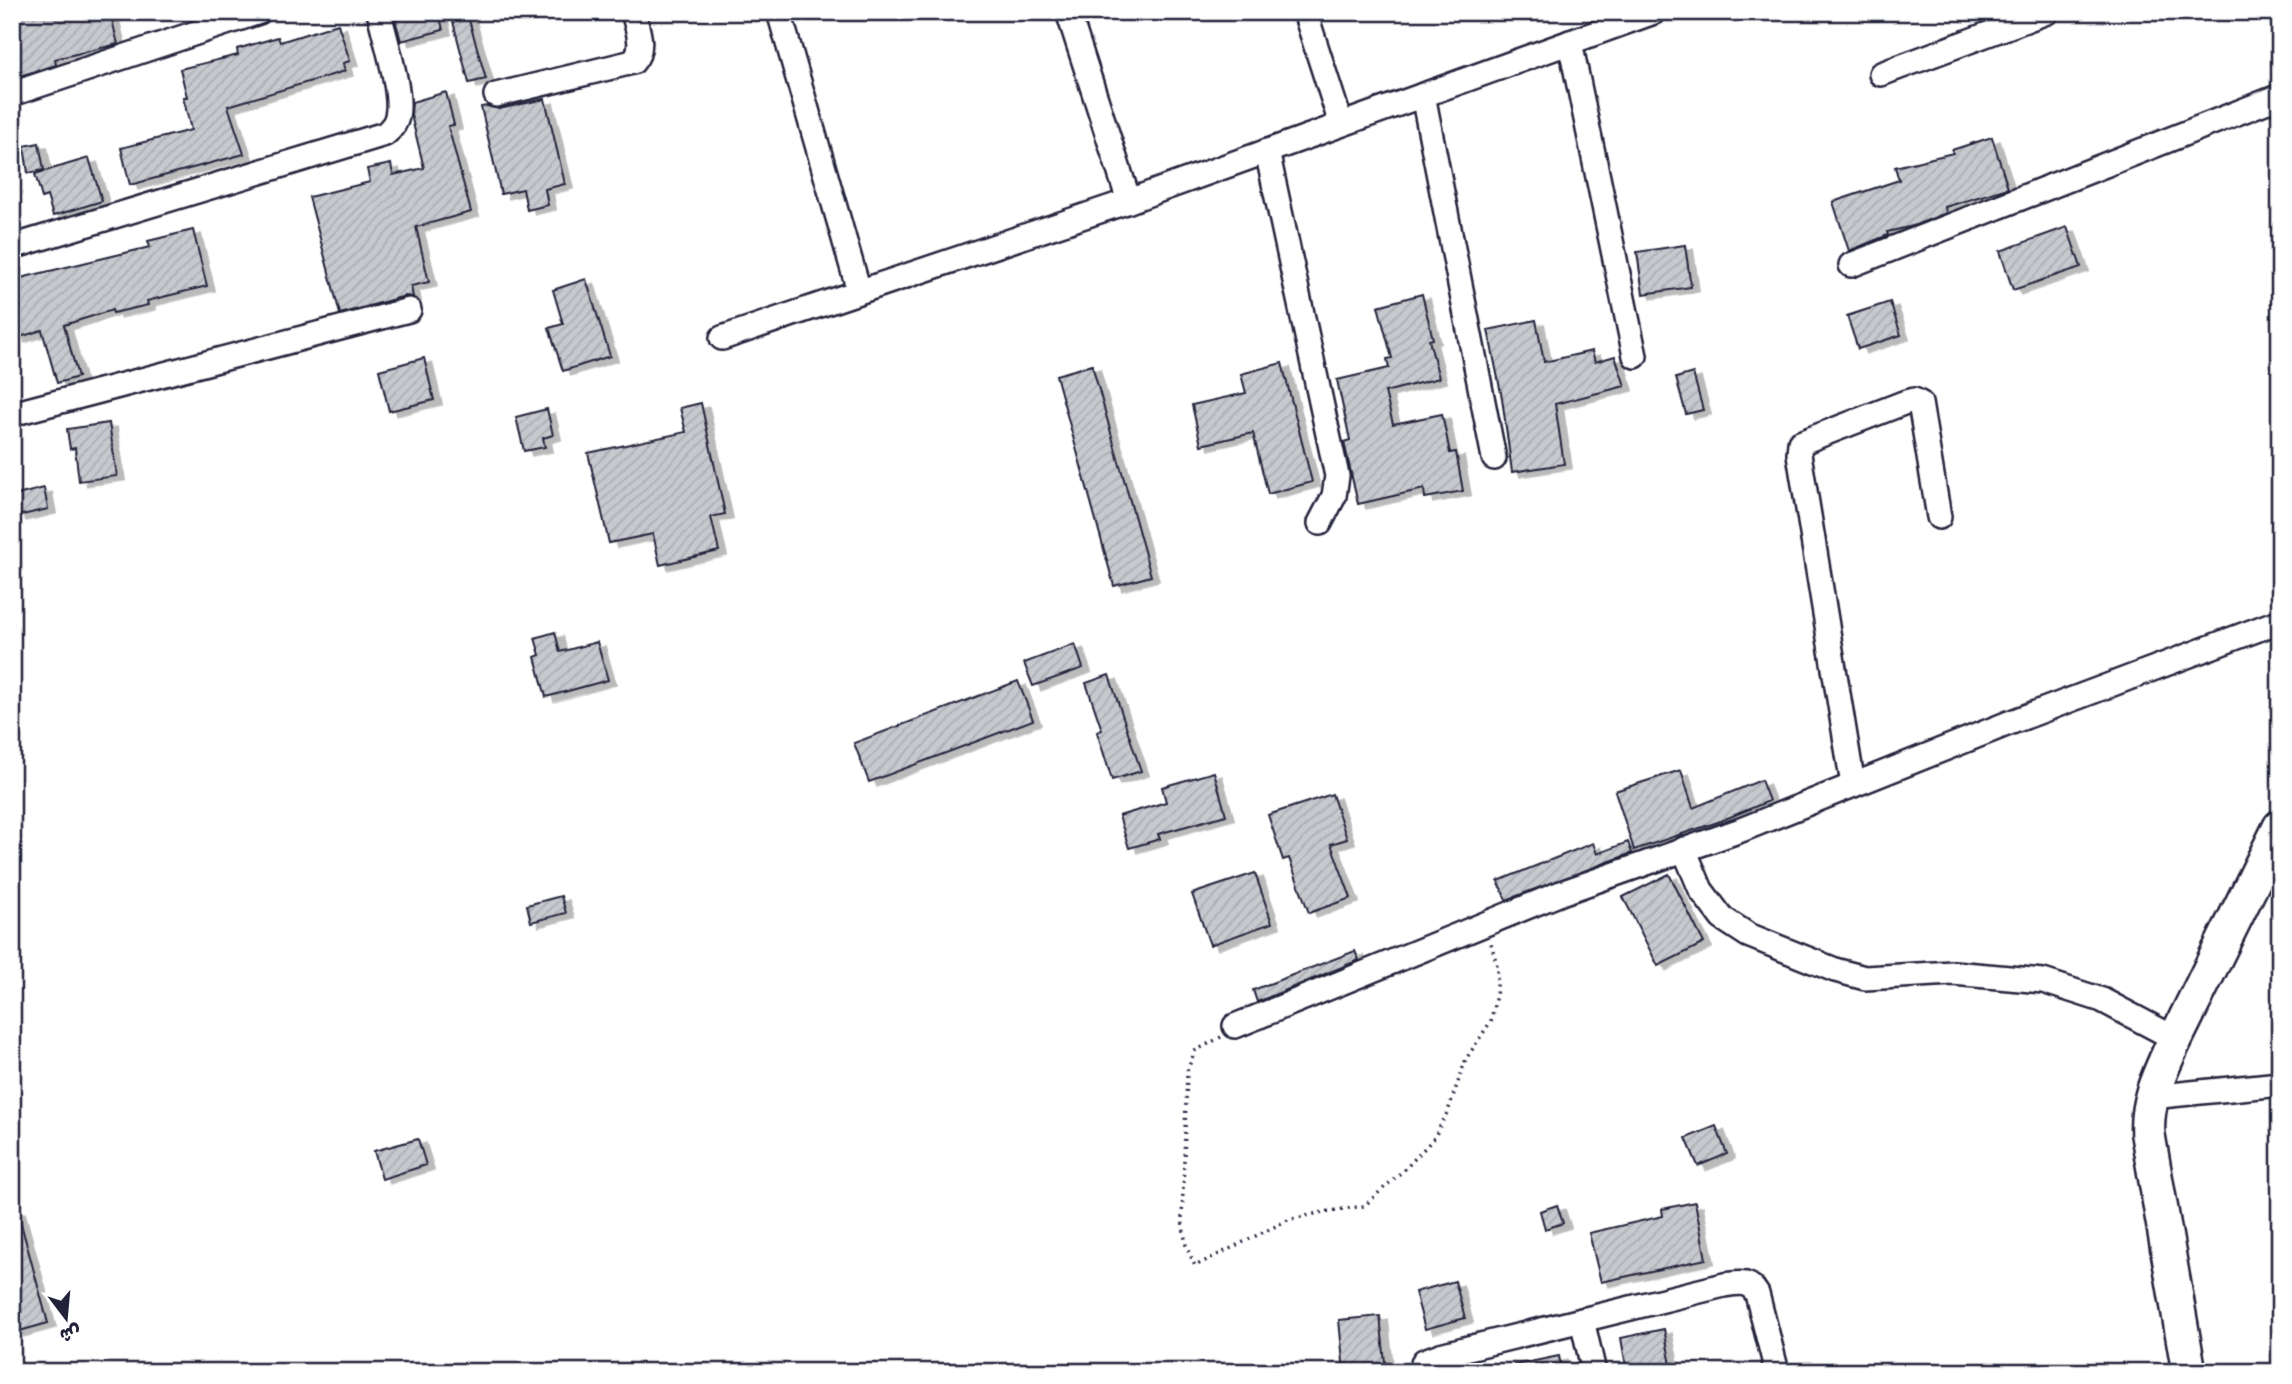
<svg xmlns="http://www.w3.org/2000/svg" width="2292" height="1384" viewBox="0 0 2292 1384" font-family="'Patrick Hand','Playpen Sans Arabic',sans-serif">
<defs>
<pattern id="building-hatch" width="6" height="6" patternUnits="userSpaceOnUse" patternTransform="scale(1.75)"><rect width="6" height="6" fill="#c8c8cf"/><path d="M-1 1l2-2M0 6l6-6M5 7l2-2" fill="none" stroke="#acacb3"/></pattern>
<filter id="shadow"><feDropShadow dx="8" dy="4.5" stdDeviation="0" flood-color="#0004"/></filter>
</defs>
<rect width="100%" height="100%" fill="#fff"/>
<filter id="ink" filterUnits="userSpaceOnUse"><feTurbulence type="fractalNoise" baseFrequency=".0143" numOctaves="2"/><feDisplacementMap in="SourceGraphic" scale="14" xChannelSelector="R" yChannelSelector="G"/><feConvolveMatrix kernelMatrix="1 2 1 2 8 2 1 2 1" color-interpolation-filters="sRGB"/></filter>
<g filter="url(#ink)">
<g fill="url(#building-hatch)" stroke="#22223b" stroke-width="2" filter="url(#shadow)">
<polygon points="26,12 110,12 118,44 55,59 56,65 16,77 12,64 12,16"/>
<polygon points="393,12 439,12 443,30 401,41"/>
<polygon points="467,13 486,79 469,83 452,18"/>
<polygon points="338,24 350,61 343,63 345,71 228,106 244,154 130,185 121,148 191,130 183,97 187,97 180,69 238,55 237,49 278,37 280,42"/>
<polygon points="446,92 454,125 448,126 471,212 416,227 429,282 411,286 413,297 405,296 340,314 309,197 370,182 367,169 391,164 393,175 424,168 411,115 412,102"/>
<polygon points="545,99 565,184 545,189 548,205 527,210 523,189 501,194 481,107 487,106 499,109"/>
<polygon points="1992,137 2008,188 1945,207 1946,213 1913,226 1887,232 1888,235 1849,251 1833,202 1899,180 1895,167 1953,153 1952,150"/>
<polygon points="39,143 44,170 28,173 24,146"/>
<polygon points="89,158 102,201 53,216 47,196 42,198 35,174"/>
<polygon points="2067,227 2081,267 2013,290 2000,251"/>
<polygon points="193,230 207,286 147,301 148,305 113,313 112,310 64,325 78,377 57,383 42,330 17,338 12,322 12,280 150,247 148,241"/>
<polygon points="1685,245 1691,287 1643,294 1637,252"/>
<polygon points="586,279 610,356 563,371 549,328 563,324 553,290"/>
<polygon points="1422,294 1433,339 1429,340 1439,378 1385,392 1393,424 1442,414 1450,453 1456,452 1463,491 1425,498 1424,489 1358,504 1344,442 1350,440 1337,380 1389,368 1387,359 1392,358 1378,306"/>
<polygon points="1890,302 1901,335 1858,349 1847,316"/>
<polygon points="1536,320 1544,362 1592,351 1595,362 1615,356 1625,386 1555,404 1564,464 1512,472 1502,398 1488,330"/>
<polygon points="424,358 434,400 389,411 379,370"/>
<polygon points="1282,363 1312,482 1268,494 1253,433 1201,445 1192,405 1246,393 1241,374"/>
<polygon points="1092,365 1151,576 1114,586 1056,375"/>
<polygon points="1693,373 1703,410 1686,414 1676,378"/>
<polygon points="701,403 725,514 711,517 719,551 660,565 653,534 609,543 588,453 686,432 680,408"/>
<polygon points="547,409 553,435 543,438 545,447 524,451 516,417"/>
<polygon points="109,423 117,476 79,481 75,448 70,449 67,429"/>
<polygon points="44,488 48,509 18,516 13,496"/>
<polygon points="555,632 560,652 597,642 608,680 546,697 535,657 540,655 535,638"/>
<polygon points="1075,644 1083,668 1033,686 1024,663"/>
<polygon points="1109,675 1141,771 1112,780 1097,732 1102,730 1086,683"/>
<polygon points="1018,681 1033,720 869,782 854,743"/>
<polygon points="1681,770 1693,808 1761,780 1769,801 1718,822 1634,850 1615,791"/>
<polygon points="1214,772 1226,815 1158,834 1160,839 1129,848 1119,816 1166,802 1162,787"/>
<polygon points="1332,794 1347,839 1331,844 1351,898 1309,913 1289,858 1283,860 1268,815"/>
<polygon points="1628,842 1632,853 1506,900 1498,881 1593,843 1597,854"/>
<polygon points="1255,873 1272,923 1210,945 1192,894"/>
<polygon points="1669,874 1704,943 1658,966 1623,897"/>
<polygon points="561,896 566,913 531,922 527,905"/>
<polygon points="1355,951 1359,960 1257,1002 1253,990"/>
<polygon points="1716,1126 1727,1154 1698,1166 1686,1138"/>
<polygon points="418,1139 426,1165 382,1179 374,1151"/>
<polygon points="1695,1202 1706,1259 1601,1282 1589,1233 1663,1216 1662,1209"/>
<polygon points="1557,1205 1563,1223 1545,1229 1540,1211"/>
<polygon points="17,1209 48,1323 16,1332 12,1319 12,1210"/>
<polygon points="1455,1281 1465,1318 1425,1329 1415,1292"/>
<polygon points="1380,1316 1386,1372 1344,1372 1339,1320"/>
<polygon points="1664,1329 1672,1370 1627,1372 1621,1338"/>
<polygon points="1559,1356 1562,1372 1516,1372 1515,1365"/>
</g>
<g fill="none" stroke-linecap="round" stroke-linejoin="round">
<g stroke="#22223b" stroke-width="28">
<g id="street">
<polyline points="779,12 859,291"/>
<polyline points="1068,12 1129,201"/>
<polyline points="1305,12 1341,124"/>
<polyline points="1570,42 1635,356"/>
<polyline points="1881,74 2047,12"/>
<polyline points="12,94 259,12"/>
<path d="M496,95l137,-33c13,-14 4,-34 0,-50"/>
<polyline points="1423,95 1494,458"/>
<polyline points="1267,151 1337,476 1334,496 1320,523"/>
<path d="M12,247l373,-113c6,-5 11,-11 12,-18 6,-22 -13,-80 -18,-104"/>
<polyline points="1851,265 2280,96"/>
<polyline points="722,338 1129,201 1654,12"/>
<polyline points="12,414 409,310"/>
<polyline points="1853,785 1799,454 1800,443 1906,402 1914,400 1920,403 1939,517"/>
<polyline points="1684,849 1701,890 1722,918 1748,935 1835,970 1865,978 1953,973 2043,981 2102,1000 2176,1039"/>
<polyline points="1235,1026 1561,893 1741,830 2009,723 2280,621"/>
<polyline points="2151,1097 2280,1084"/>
<polyline points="1582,1320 1594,1372"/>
<path d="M1420,1372l4,-11 16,-6 284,-70c15,-2 25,-5 33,9l20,78"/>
</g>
</g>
<g stroke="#22223b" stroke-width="38">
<path id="secondary" d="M2189,1372l-41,-237c-3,-33 12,-62 25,-91l107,-217"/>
</g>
<polyline stroke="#22223b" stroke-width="3.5" stroke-dasharray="2 5" stroke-linecap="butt" points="1221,1037 1195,1051 1187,1071 1182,1219 1186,1245 1195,1266 1288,1220 1323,1212 1364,1206 1406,1168 1434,1138 1448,1111 1466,1059 1491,1021 1497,989 1497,965 1491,943"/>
<use href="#street" stroke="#fff" stroke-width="23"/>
<use href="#secondary" stroke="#fff" stroke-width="33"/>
</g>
</g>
<rect width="2292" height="1384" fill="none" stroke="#fff" stroke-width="42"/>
<rect x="21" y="21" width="2250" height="1342" fill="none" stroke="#22223b" stroke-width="2.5" filter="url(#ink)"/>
<g transform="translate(66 1318) rotate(164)" stroke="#ffffff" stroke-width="5" paint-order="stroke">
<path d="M0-5L12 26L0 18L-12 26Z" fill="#22223b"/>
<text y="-10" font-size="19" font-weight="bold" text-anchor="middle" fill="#22223b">ش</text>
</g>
</svg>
